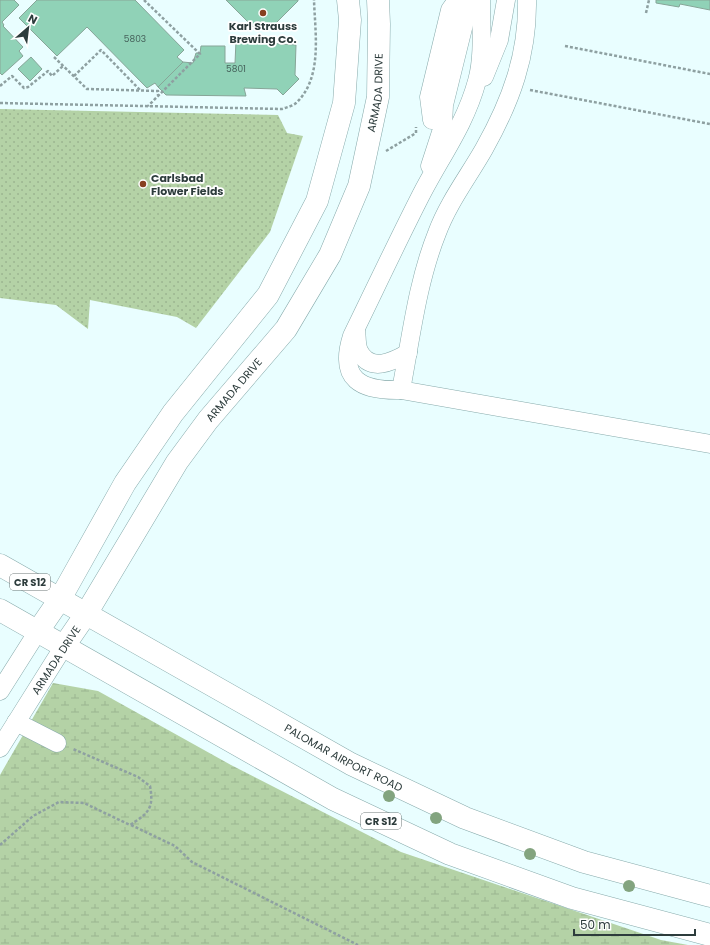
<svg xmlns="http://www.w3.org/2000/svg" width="710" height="945" viewBox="0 0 710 945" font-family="Poppins,sans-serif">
<defs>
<pattern id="wetland-marsh" width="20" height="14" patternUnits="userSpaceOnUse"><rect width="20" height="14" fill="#b4d2a6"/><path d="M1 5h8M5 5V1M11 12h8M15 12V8" fill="none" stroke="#9bb590"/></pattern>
<pattern id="park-dots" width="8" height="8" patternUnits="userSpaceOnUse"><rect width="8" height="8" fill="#b4d2a6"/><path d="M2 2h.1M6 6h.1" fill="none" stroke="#9bb590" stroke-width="1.8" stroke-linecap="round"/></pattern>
</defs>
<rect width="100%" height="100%" fill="#e9feff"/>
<polygon fill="url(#wetland-marsh)" points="53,683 98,691 231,765 401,852 661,940 688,945 0,945 0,775"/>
<polygon fill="url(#park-dots)" points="0,109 278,115 287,133 303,136 270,232 196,328 177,317 90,300 88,329 56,305 0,298"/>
<g fill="#90d2b7" stroke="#87a598">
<polygon points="0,0 14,0 19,5 2,22 4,25 3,26 23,47 19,51 23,56 2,75 0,73"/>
<polygon points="37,0 135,0 184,50 177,57 183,62 158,87 155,83 147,88 87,27 57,56 19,18"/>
<polygon points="226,0 298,0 298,1 268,31 261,25 255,29"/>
<polygon points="656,0 710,0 710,10 680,4 679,7 656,3"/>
<polygon points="236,41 296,45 295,75 299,79 283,95 277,89 244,88 246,96 166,95 158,87 183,62 193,63 196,53 200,53 201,46 225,46 225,63 235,63"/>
<polygon points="31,57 42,69 30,81 18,69"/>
</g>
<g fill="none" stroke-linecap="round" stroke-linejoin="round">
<g stroke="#87aaab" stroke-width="19">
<g id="minor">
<path d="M481,0c0,26 3,56 -4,81 -12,44 -36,75 -56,114 -24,47 -46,94 -69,141 -14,44 9,55 49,54l309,54"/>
<polyline points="484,77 499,40 506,0"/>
<polyline points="432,120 429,97 450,10 457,0"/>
<polyline points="430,166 443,126 444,105 468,8 468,0"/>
<path d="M356,329c1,6 0,16 3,22 11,22 33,11 49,2"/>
<path d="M401,390c10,-52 16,-107 36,-157 11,-30 31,-56 47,-84 27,-48 44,-94 43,-149"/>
<polyline points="0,691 38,631"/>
<polyline points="16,722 57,743"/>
<polyline points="0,748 64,646"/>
</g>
</g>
<g stroke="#87aaab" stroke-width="23">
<g id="major">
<path id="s1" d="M0,565l351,199 114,54 119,44 126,34"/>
<polyline points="0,610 333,799 450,854 572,898 710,935"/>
<polyline points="38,631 60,599 125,483 173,413 268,295 317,201 344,103 350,20 348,0"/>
<path id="s2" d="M64,646l22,-32 91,-152 31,-42 78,-91 44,-74 29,-69 19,-89 1,-73 -1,-24"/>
</g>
</g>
<g stroke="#8ea0a1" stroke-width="2.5" stroke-dasharray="3 2" stroke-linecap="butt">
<polyline points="144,0 200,54 148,106"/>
<polyline points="646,13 649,0"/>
<polyline points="565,46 710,74"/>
<polyline points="54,57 87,89 158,91 158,95"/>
<polyline points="74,76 101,50 140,90"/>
<polyline points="0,86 12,76 24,88 28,87 48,71 52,76 63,66"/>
<polyline points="530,90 710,124"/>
<path d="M0,103l282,6c5,-2 11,-3 14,-6 27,-25 19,-70 18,-103"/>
<polyline points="386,151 416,133 416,127"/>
<polyline points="131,825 175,846 192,862 358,945"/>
<path d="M0,845l33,-29 26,-14 25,1 46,22c19,-12 24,-17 20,-39l-12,-9 -65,-28"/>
</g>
<use href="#minor" stroke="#fff" stroke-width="18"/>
<use href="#major" stroke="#fff" stroke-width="22"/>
</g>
<g fill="#83a47f">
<circle cx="389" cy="796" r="6"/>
<circle cx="436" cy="818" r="6"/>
<circle cx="530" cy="854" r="6"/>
<circle cx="629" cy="886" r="6"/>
</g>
<g fill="#884020" stroke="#fff" stroke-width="1.5">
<circle cx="263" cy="13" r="4"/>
<circle cx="143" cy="184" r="4"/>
</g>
<g text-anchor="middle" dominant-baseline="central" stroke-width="3.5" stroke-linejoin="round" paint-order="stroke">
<g font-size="9" fill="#46625b">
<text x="135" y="39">5803</text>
<text x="236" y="69">5801</text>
</g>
<g fill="#fff" stroke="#6c7676" stroke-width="1">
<rect x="10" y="574" width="40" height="16" rx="3"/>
<rect x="361" y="813" width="40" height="16" rx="3"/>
</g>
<g font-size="10" font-weight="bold" fill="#2d3c3c">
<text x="30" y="582">CR S12</text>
<text x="381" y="821">CR S12</text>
</g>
<g font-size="11" font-weight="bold" fill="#2d3c3c" stroke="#fff">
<text x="263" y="26">Karl Strauss<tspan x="263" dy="13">Brewing Co.</tspan></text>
<text x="151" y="178" text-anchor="start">Carlsbad<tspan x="151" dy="13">Flower Fields</tspan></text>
</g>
<g font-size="11" fill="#2d3c3c" stroke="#fff">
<text stroke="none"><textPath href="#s2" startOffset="644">ARMADA DRIVE</textPath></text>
<text stroke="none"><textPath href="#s2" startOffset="308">ARMADA DRIVE</textPath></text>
<text transform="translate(56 660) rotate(-57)">ARMADA DRIVE</text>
<text stroke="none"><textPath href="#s1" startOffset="394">PALOMAR AIRPORT ROAD</textPath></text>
</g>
</g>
<g transform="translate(28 28) rotate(28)" stroke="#ffffff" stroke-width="3" paint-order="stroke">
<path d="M0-3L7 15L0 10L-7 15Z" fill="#2d3c3c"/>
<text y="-6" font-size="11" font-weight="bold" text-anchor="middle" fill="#2d3c3c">N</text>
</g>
<path d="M574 929v6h121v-6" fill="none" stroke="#2d3c3c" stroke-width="2"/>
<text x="580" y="929" font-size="12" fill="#2d3c3c" stroke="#ffffff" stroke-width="3" paint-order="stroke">50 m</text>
</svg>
